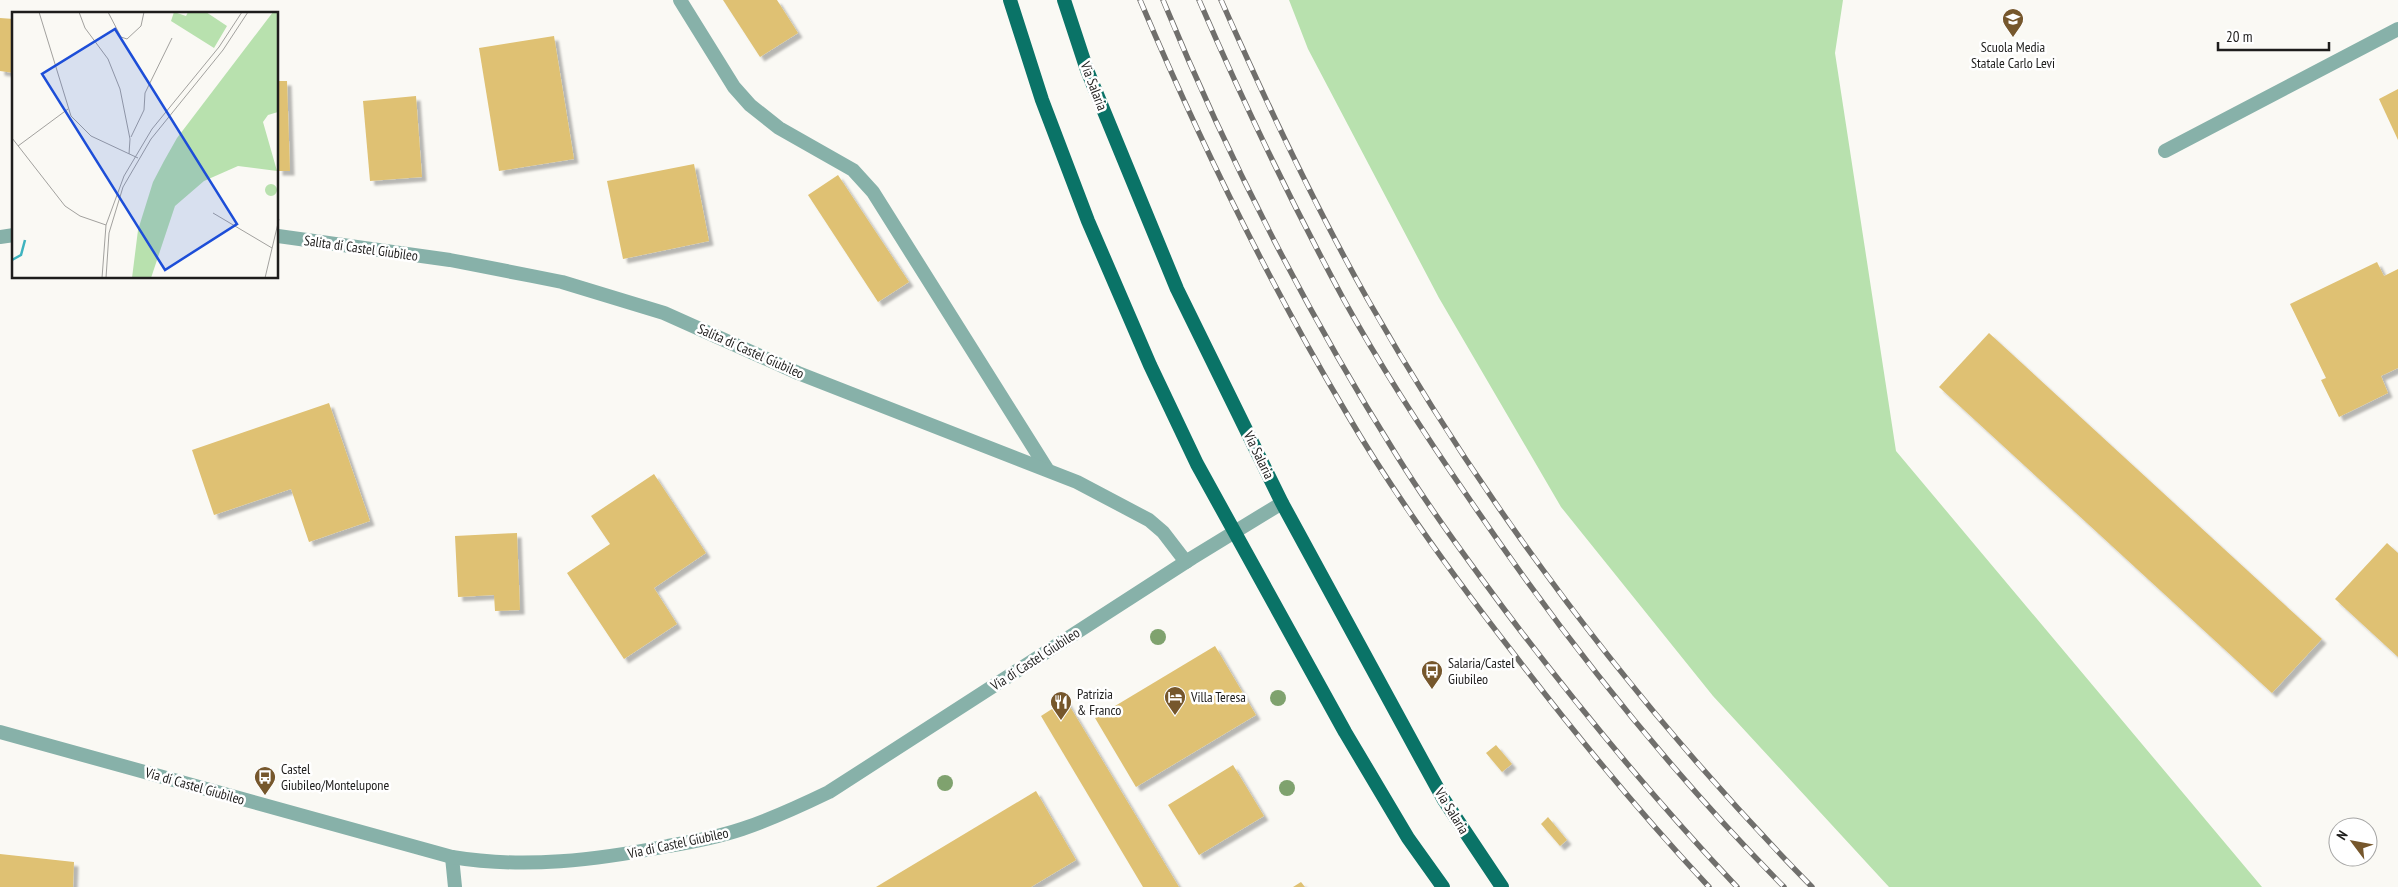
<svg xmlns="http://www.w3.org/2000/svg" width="2398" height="887" viewBox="0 0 2398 887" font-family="'PT Sans Narrow',sans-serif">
<defs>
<filter id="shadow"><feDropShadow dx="4.5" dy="4.5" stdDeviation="1" flood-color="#0004"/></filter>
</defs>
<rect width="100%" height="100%" fill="#faf9f4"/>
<polygon fill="#b8e1ae" points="1289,0 1843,0 1835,53 1896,451 2262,887 1889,887 1713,696 1561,507 1439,298 1308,49"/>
<g fill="#dfc173" filter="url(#shadow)">
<polygon points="723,0 777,0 798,33 760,57"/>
<polygon points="0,18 14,19 14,73 0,71"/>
<polygon points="554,36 574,159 499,171 479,48"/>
<polygon points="278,81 287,81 290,171 278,171"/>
<polygon points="2398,89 2398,140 2379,99"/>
<polygon points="416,96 422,177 370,181 363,101"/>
<polygon points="694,164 709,241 623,259 607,181"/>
<polygon points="838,175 909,282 878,302 808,195"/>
<polygon points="2377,262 2384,276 2398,269 2398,368 2381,376 2388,393 2339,417 2321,380 2326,378 2290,304"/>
<polygon points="1989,333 2322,639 2272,693 1939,387"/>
<polygon points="329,403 370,521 309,542 291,489 214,515 192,450"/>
<polygon points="654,474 706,553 654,588 677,624 624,659 567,573 610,544 591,516"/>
<polygon points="517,533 520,610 495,611 494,595 458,597 455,536"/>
<polygon points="2387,543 2398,553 2398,657 2335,599"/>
<polygon points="1215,646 1256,715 1136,787 1095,718"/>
<polygon points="1066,700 1179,887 1143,887 1041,716"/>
<polygon points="1496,745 1512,764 1502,772 1486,753"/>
<polygon points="1233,765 1264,816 1199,855 1168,805"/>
<polygon points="1036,791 1076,860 1031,887 876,887"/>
<polygon points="1548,817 1567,840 1560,846 1541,824"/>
<polygon points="0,854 74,862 73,887 0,887"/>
<polygon points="1301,882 1305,887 1293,887"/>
</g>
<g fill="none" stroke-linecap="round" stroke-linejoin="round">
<polyline stroke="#87b1a9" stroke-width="14" points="2165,151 2398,29"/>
<g stroke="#87b1a9" stroke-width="14">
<polyline points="680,0 734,87 750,105 779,128 853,170 873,192 1047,469"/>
<polyline points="278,236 450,260 532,276 562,282 664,313 798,373 1077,482 1149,520 1163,532 1186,562"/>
<polyline points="0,237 14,235"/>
<polyline points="452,857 455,887"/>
</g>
<path stroke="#87b1a9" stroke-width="14" d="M0,732l452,125c72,12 145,3 216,-11 24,-4 50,-9 74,-17 30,-10 58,-23 87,-37l363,-234 90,-55"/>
<g stroke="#0a7367" stroke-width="14">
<polyline points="1010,0 1042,100 1088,221 1150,365 1197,464 1345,732 1408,838 1443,887"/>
<polyline points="1064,0 1087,70 1177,289 1282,503 1423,762 1444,800 1502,887"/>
</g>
<g stroke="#706f6c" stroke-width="5.5">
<g id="rail">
<path d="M1140,0c60,142 128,281 207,414 49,84 107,163 167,240 61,80 126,159 195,233"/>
<path d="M1163,0c65,158 143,311 234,456 33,53 70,103 107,153 73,97 150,190 233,278"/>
<path d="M1199,0c44,102 92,202 145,300 38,69 81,135 126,200 93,137 197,268 314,387"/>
<path d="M1221,0c45,102 92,203 147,300 122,214 272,411 444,587"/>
</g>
</g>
<use href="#rail" stroke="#fff" stroke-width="4" stroke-dasharray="11" stroke-linecap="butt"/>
</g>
<g fill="#7fa26e">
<circle cx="1158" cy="637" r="8"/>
<circle cx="1278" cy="698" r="8"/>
<circle cx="945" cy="783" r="8"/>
<circle cx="1287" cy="788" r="8"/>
</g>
<defs>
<g id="school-pin" transform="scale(1.125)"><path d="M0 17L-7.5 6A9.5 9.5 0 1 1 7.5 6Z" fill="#76572c" stroke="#fff"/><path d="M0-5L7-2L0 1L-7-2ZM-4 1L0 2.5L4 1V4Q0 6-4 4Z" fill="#fff"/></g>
<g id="bus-pin" transform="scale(1.125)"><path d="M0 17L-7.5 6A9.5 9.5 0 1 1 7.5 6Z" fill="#76572c" stroke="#fff"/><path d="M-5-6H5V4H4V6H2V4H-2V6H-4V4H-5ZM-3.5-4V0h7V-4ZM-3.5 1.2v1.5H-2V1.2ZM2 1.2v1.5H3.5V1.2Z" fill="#fff"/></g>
<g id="hotel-pin" transform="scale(1.125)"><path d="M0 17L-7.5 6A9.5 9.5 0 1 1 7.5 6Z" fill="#76572c" stroke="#fff"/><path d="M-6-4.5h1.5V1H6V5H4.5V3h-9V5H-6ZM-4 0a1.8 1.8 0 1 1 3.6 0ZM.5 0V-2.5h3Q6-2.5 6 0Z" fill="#fff"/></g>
<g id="restaurant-pin" transform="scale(1.125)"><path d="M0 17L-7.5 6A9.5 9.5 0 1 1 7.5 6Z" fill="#76572c" stroke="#fff"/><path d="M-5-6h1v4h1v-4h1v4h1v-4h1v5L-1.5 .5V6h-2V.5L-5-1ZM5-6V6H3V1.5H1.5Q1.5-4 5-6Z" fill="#fff"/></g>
</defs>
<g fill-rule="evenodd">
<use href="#school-pin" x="2013" y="19"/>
<use href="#bus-pin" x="1432" y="671"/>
<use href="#hotel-pin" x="1175" y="697"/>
<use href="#restaurant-pin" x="1061" y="702"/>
<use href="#bus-pin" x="265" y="777"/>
</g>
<g text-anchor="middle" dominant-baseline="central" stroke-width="5" stroke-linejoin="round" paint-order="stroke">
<g font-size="14" fill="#1e1d1c" stroke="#fff" text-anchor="start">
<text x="2013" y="47" text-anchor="middle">Scuola Media<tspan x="2013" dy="16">Statale Carlo Levi</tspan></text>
<text x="1448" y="663">Salaria/Castel<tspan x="1448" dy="16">Giubileo</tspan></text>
<text x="1077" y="694">Patrizia<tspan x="1077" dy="16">&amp; Franco</tspan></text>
<text x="1191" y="697">Villa Teresa</text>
<text x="281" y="769">Castel<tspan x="281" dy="16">Giubileo/Montelupone</tspan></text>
</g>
<g font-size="14" fill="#1e1d1c" stroke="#fff">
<text transform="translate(1094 86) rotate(69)">Via Salaria</text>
<text transform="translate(361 248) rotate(8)">Salita di Castel Giubileo</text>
<text transform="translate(751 351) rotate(24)">Salita di Castel Giubileo</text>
<text transform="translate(1259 455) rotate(64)">Via Salaria</text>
<text transform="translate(1035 659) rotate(-33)">Via di Castel Giubileo</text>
<text transform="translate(195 786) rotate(16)">Via di Castel Giubileo</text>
<text transform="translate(1452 811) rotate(58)">Via Salaria</text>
<text transform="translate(678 843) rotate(-12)">Via di Castel Giubileo</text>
</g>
</g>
<g transform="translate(12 12)">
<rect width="266" height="266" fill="#faf9f4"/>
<path d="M162,0l12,4 2,-4h18l21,14 -13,22 -43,-27zM261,0h5v100l-10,3 -5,7 14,49 -39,-5 -34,15 -29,25 -24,72h-19l6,-48 15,-48 11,-21 13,-23zM253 178a6 6 0 1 1 12 0a6 6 0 1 1-12 0Z" fill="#b8e1ae"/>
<path fill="none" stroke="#3eb3bf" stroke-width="2.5" d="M0,248l9,-5 4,-15"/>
<path fill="none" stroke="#a2a19e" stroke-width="1" d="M27,0l32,104 20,20 47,22M67,0l6,16 23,31 12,30 10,50 -1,15M96,0l13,25 6,2 14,-13 3,-14M119,125l13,-27 1,-17 27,-55M0,126l53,68 15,10 26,9M6,134l50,-37M201,201l59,35M90,266l4,-53 18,-49 28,-47 67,-82 23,-35M94,266l3,-45 14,-46 28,-48 72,-89 25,-38M253,266l14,-59"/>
<path fill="#1d4ed8" fill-opacity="0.15" stroke="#1d4ed8" stroke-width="2.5" d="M103,17l122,195 -72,46 -123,-196z"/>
<rect width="266" height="266" fill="none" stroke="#1e1d1c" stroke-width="2.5"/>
</g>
<g transform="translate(2353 842) rotate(302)"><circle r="24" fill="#ffffff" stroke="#a5a5a4"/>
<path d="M0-4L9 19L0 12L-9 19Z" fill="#76572c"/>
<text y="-8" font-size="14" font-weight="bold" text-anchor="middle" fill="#1e1d1c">N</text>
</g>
<path d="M2218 42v8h111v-8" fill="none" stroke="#1e1d1c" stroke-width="2.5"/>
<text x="2226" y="42" font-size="15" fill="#1e1d1c" stroke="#ffffff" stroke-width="4" paint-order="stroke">20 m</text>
</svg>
